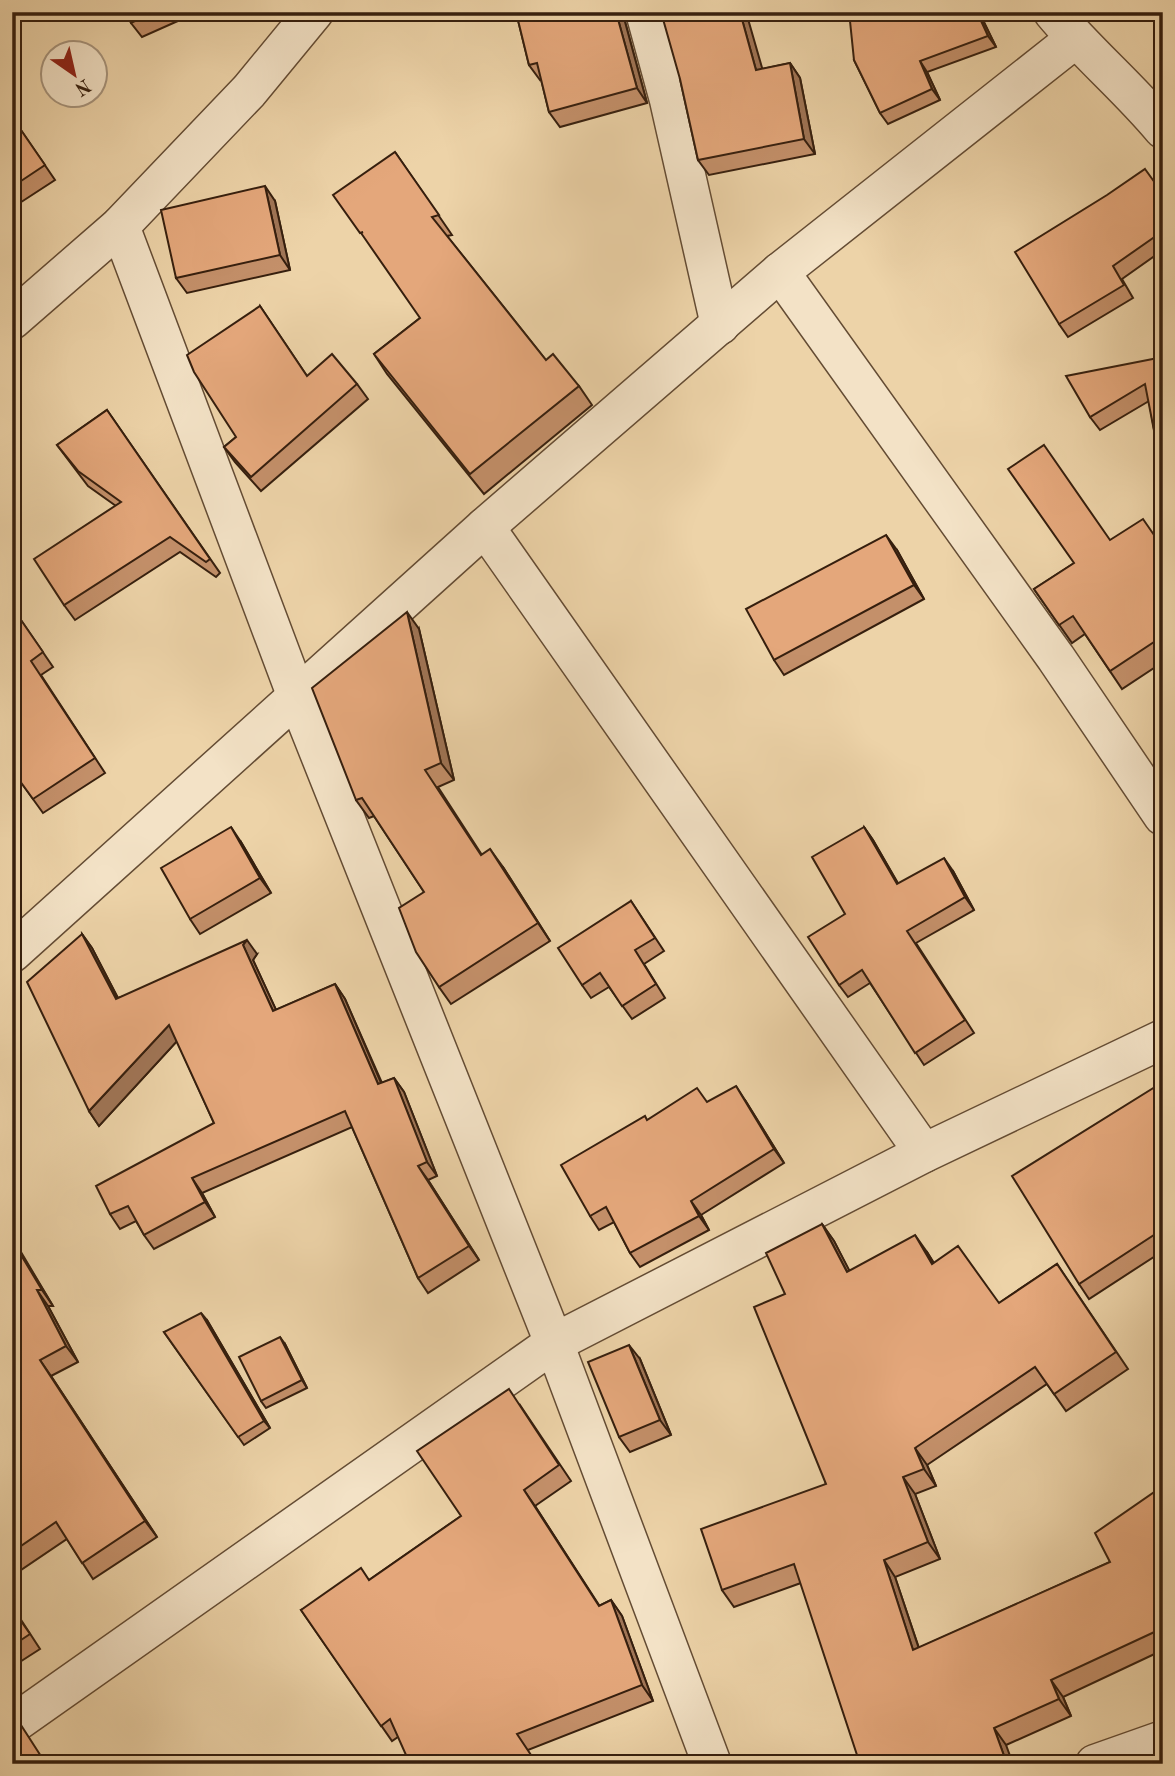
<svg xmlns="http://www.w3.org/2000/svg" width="1175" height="1776" viewBox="0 0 1175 1776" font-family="'Old Standard TT',serif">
<rect width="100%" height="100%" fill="#edd3a8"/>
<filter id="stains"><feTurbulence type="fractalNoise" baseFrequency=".00286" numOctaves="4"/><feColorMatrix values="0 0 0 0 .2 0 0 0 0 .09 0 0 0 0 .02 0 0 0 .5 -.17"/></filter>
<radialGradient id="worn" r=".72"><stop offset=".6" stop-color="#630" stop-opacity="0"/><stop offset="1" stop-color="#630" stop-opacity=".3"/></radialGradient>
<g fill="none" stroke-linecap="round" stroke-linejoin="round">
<g stroke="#644c34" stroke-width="41">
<g id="minor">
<polyline points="645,12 669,100 720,325"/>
<path d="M1053,12c34,41 76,76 110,117"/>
<polyline points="120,226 297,697 554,1343 712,1764"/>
<polyline points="780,272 1056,658 1163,816"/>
<polyline points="12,320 120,226 249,91 314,12"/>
<polyline points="485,527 924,1153"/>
<polyline points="12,953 485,527 780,272 1075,39"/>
<polyline points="12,1725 554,1343 924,1153 1163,1039"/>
<polyline points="1095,1764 1163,1740"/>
</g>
</g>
<use href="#minor" stroke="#f3e2c6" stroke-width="38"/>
</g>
<g fill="#c4906a" stroke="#361f0e" stroke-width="2">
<polygon points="127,12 198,12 142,37 131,23"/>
<polygon points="516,12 624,12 624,18 647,103 560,127 549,112 541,79 540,80 529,65"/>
<polygon points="979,12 996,47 927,72 940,100 888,124 880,113 854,60"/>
<polygon points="790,63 800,78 815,154 709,175 698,160 680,79 762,69"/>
<polygon points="12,117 55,180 12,208"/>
<polygon points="395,152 452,235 447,236 546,360 579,386 592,405 484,494 387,374 374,354 420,318"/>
<polygon points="1163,194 1163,250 1122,279 1133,298 1068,337 1059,324"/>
<polygon points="275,201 290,270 187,293 176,278"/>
<polygon points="260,306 307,376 357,384 368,399 261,491 235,462 224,447 236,437"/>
<polygon points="1163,357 1163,454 1157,446 1149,401 1100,430 1090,417"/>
<polygon points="107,410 220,573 216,577 180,552 75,620 64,605 116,506 88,486 57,445"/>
<polygon points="1110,540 1163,547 1163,662 1122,689 1085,634 1072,643 1034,589"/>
<polygon points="897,550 924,599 784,675 774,660"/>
<polygon points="12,607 53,667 41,675 105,773 43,813 12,770"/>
<polygon points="419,629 454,780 438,787 482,855 503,867 550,941 451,1004 439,987 424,892 374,816 369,818 356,800"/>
<polygon points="864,827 873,840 898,884 953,871 974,910 916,943 974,1033 924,1065 870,983 848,997 839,985 845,914"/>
<polygon points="241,842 271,893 200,934 190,919"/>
<polygon points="631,901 664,951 644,964 665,998 632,1019 609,987 591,998 582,985"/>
<polygon points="82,934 92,948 118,998 257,954 253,960 276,1010 335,984 345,999 382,1083 394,1078 404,1092 437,1176 428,1180 479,1260 428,1293 418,1278 352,1127 202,1193 215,1217 154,1249 144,1235 136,1221 120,1229 110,1214 214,1123 177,1041 99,1126 89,1111"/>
<polygon points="1163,1082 1163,1251 1089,1299 1079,1284"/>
<polygon points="745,1100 784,1163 701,1215 709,1230 640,1267 630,1253 614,1222 599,1230 590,1216 708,1102"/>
<polygon points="822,1224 834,1241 849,1271 927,1252 934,1263 999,1303 1057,1264 1128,1369 1066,1411 1047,1384 927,1465 936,1486 915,1494 940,1559 895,1577 919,1648 1110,1562 1163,1486 1163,1650 1063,1697 1071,1716 1006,1745 801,1583 734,1607 722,1590 826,1484 785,1294"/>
<polygon points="12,1239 53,1306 48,1306 78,1362 51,1376 157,1537 93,1579 67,1539 12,1576"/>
<polygon points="207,1320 270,1428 244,1445 164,1332"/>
<polygon points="285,1344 307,1388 266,1408 261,1401"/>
<polygon points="640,1359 671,1435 630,1452 619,1437"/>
<polygon points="520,1405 571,1481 535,1506 599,1606 611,1600 622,1616 653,1701 528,1750 398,1737 392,1741 301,1610 369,1580 461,1516"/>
<polygon points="12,1606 40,1649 12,1667"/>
</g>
<g fill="#a07556" stroke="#361f0e" stroke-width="2">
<polygon points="616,12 624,12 624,18 647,103 637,88"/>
<polygon points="740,12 746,12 767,85 756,70"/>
<polygon points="977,12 979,12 996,47 988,36"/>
<polygon points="920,61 927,72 940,100 932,89"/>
<polygon points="790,63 800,78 815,154 804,139"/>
<polygon points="265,186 275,201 290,270 280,255"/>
<polygon points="886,535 897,550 924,599 914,585"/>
<polygon points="407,612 419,629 454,780 441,763"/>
<polygon points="231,827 241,842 271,893 260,878"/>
<polygon points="864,827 873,840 906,897 897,884"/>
<polygon points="490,849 503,867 550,941 538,923"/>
<polygon points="944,858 953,871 974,910 965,897"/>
<polygon points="82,934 92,948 126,1014 116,999"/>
<polygon points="247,940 257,954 253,960 283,1025 273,1011 243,945"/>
<polygon points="335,984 345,999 388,1099 378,1084"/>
<polygon points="169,1025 179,1039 99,1126 89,1111"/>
<polygon points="394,1078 404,1092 437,1176 427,1162"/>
<polygon points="736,1086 745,1100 784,1163 774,1149"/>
<polygon points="418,1166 428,1180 479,1260 469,1246"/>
<polygon points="192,1178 202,1193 215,1217 205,1202"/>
<polygon points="691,1201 701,1215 709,1230 699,1216"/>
<polygon points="822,1224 834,1241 859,1289 847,1272"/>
<polygon points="915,1235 927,1252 944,1281 932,1264"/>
<polygon points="12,1239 18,1247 53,1306 42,1290"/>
<polygon points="37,1290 48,1306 78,1362 66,1346"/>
<polygon points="201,1313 207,1320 270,1428 264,1421"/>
<polygon points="280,1337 285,1344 307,1388 302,1380"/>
<polygon points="629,1345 640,1359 671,1435 660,1420"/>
<polygon points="40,1360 51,1376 157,1537 145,1521"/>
<polygon points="915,1448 927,1465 936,1486 924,1469"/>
<polygon points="903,1477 915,1494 940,1559 928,1542"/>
<polygon points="524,1490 535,1506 610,1622 599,1606"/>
<polygon points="884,1560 895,1577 925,1667 913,1650"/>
<polygon points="611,1600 622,1616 653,1701 642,1685"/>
<polygon points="1051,1680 1063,1697 1071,1716 1059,1699"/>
<polygon points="994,1728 1006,1745 1013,1764 1007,1764"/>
</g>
<g fill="#e4a77b" stroke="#361f0e" stroke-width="2">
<polygon points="127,12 155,12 131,23"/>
<polygon points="516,12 616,12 637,88 549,112 537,63 529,65"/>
<polygon points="661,12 740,12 756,70 790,63 804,139 698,160 680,79"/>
<polygon points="883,12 977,12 988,36 920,61 932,89 880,113 854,60 850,21"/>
<polygon points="12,117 45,165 12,187"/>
<polygon points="395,152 439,215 432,217 546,360 553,354 579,386 470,474 374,354 420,318 361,233 363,232 360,233 333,195"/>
<polygon points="1145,169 1163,194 1163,231 1113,266 1124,285 1059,324 1015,252 1107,195"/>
<polygon points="265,186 280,255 176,278 161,210"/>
<polygon points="260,306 307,376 332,354 357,384 251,477 224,447 236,437 194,372 187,355"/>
<polygon points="1163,357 1163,445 1157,446 1145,384 1090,417 1066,376"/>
<polygon points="107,410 210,559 206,562 170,537 64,605 34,559 121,502 78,471 57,445"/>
<polygon points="1044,445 1110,540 1143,519 1163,548 1163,636 1110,671 1073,616 1059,625 1034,589 1074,563 1008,469"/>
<polygon points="886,535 914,585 774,660 746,609"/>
<polygon points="12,607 43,652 31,661 95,758 33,799 12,770"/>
<polygon points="407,612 441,763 425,770 481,855 490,849 538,923 439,987 416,952 399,908 424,892 362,798 356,800 312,688"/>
<polygon points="231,827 260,878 190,919 161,868"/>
<polygon points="864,827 897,884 944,858 965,897 907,931 965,1020 915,1053 862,970 839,985 808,937 845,914 812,857"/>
<polygon points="631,901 655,938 635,950 656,984 622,1006 600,973 582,985 558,948"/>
<polygon points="82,934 116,999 247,940 243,945 273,1011 335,984 378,1084 394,1078 427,1162 418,1166 469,1246 418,1278 345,1111 192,1178 205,1202 144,1235 128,1206 110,1214 96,1186 214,1123 169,1025 89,1111 27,982"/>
<polygon points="1163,1082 1163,1229 1079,1284 1012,1176"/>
<polygon points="736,1086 774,1149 691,1201 699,1216 630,1253 606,1207 590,1216 561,1165 645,1116 647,1120 697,1088 707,1102"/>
<polygon points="822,1224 847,1272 915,1235 932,1264 958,1246 999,1303 1057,1264 1116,1352 1054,1394 1035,1367 915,1448 924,1469 903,1477 928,1542 884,1560 913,1650 1110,1562 1095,1533 1163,1486 1163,1628 1051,1680 1059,1699 994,1728 1007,1764 860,1764 794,1564 722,1590 701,1529 826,1484 754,1307 785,1294 766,1253"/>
<polygon points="12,1240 42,1290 37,1290 66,1346 40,1360 145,1521 82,1563 56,1522 12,1552"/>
<polygon points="201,1313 264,1421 238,1437 164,1332"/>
<polygon points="280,1337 302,1380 261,1401 239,1357"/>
<polygon points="629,1345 660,1420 619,1437 588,1362"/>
<polygon points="509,1389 559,1465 524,1490 599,1606 611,1600 642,1685 517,1734 537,1764 410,1764 390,1719 381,1726 301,1610 361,1568 369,1580 461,1516 417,1451"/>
<polygon points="12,1608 30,1634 12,1646"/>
<polygon points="19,1722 46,1764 12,1764 12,1727"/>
</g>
<rect width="1175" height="1776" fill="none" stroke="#edd3a8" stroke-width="42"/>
<rect x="14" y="14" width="1147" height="1748" fill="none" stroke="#361f0e" stroke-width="3.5"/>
<rect x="21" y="21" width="1133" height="1734" fill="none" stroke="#361f0e" stroke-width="2"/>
<g transform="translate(74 74) rotate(146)"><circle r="33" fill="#f3e2c6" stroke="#a7947c" stroke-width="2"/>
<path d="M0-5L12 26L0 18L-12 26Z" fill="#8f2418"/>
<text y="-10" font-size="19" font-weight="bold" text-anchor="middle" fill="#361f0e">N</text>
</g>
<rect width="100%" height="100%" filter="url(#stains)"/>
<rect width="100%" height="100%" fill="url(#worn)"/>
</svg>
